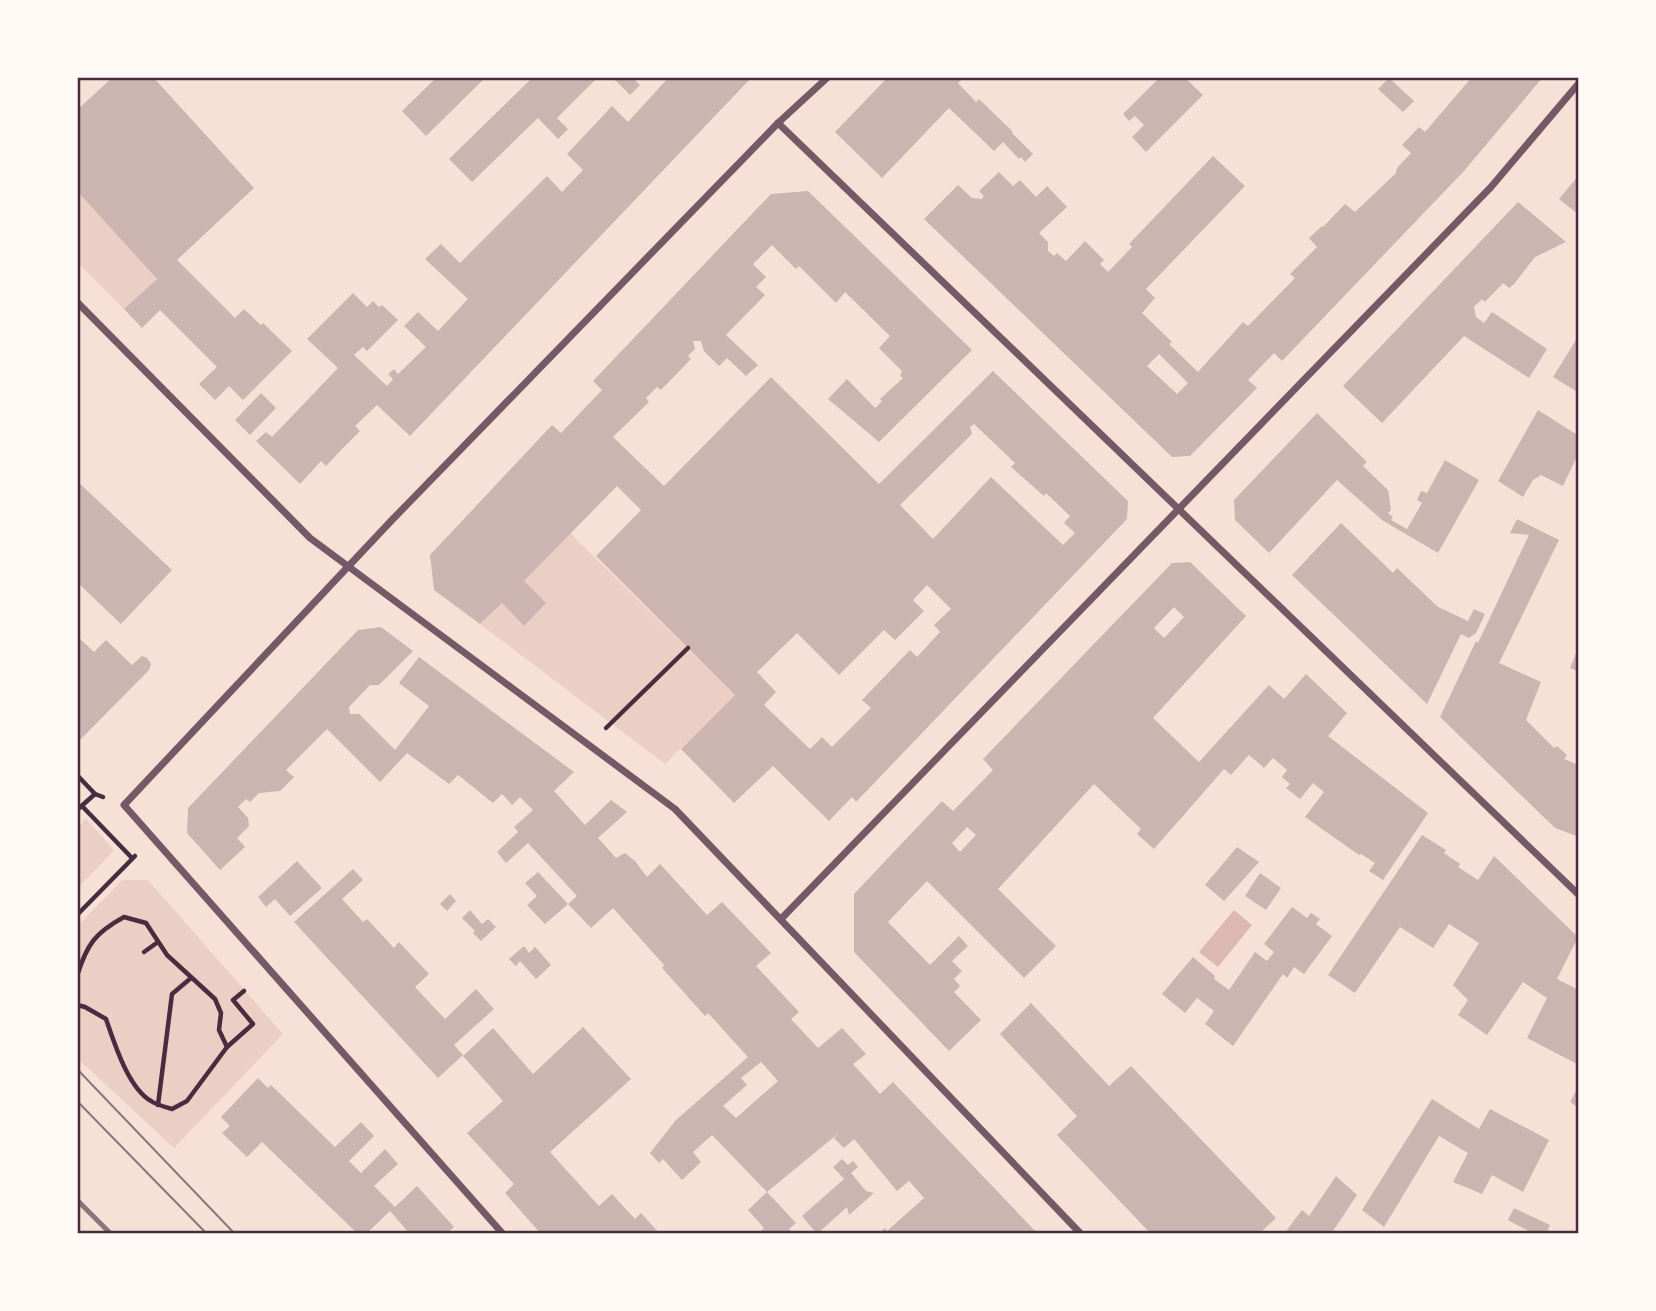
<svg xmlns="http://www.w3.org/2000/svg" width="1656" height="1311" viewBox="0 0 1656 1311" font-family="Montserrat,sans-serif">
<rect width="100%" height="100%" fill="#f7e1d7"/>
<g fill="#ebcfc5">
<polygon points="77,191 157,279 124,309 77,262"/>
<polygon points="570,533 735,695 665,764 480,624 502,603 524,625 524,581"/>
<polygon points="86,819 114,850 77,889 77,828"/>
<polygon points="122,880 148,880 283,1034 174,1148 77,1058 77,927"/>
</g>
<polygon fill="#dcb8b0" points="1234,910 1252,925 1218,967 1199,952"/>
<g fill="#ccb4b1" fill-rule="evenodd">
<polygon points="113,77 153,77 254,188 177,260 235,318 244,309 261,325 263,323 292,351 243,400 229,386 215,400 199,384 217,367 160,310 142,328 124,309 157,279 77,191 77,110"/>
<polygon points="437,77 486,77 426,136 402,111"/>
<polygon points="533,77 598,77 557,118 568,129 558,139 538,118 472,182 449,159"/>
<polygon points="612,77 632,77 640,85 630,95"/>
<polygon points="669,77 752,77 410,436 377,405 355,426 360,431 343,448 326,466 321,461 300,484 256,441 266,432 272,437 338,368 307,339 353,293 367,307 373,301 379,307 382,305 398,320 367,351 363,347 354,355 387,386 393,379 388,374 394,369 398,374 426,347 404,326 418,312 438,331 468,299 425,259 441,244 460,263 547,176 562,192 583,170 567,154 612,106 628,122"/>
<polygon points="888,77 964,77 958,83 976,102 979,99 1013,132 1012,133 1033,154 1025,162 1021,157 1019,159 1003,142 994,151 949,108 882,178 835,132"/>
<polygon points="1160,77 1184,77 1203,95 1146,152 1132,137 1144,125 1135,116 1129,121 1123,114"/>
<path d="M1472,77h71l-79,94 -182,190 -8,-8 -26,27 9,8 -67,68 -18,1 -248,-238 34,-34 14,13 10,1 2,-3 -5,-5 20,-19 14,14 7,-6 16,17 11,-11 20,21 -28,26 9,9v9l6,5 3,-3 9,8 19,-20 19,19 -4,4 8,8 24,-25 -3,-3 84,-88 32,30 -99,103 9,9 -13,15 30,29 -3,2 29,28 45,-50 5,4 47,-48 -5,-4 27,-27 -8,-9 13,-12 1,1 22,-23 10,8 41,-39 1,-5 14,-15 -9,-8 17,-18 6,5zM1159,354l29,29 -11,11 -30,-28z"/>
<polygon points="1389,78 1414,101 1403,112 1378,89"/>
<polygon points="1579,175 1579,215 1559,199"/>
<path d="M808,191l164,159 -93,92 -51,-43 19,-20 28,29 7,-7 -2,-2 23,-21 -3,-2 2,-5 -23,-23 11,-12 -45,-44 -9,11 -37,-37 -3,3 -24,-24 -19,19 13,13 -10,10 9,8 -39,40 32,30 -12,11 -19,-18 -8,8 -15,-15 -3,-10h-8l2,8 -7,7 3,3 -30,31 -4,-3 -11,11 3,4 -36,35 51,49 107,-109 108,107 114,-113 135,130 -1,18 -271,283 -4,-5 -23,24 -56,-55 -39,37 -53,-54 54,-54 -139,-139 45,-46 -24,-24 -93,95 22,22 -22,23 -22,-23 -22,21 -46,-34 -4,-35 122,-130 9,8 41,-43 -9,-9 178,-187zM974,424l41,39 -4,4 33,29 2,-3 24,23 -6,7 11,10 -12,12 -72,-68 -58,62 -33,-34 72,-71 -2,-7zM927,585l24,24 -17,16 6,7 -23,25 -7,-7 -48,50 9,8 -39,39 -10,-10 -12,12 -46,-44 12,-13 -19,-20 40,-39 42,42 45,-45 11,10 29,-29 -11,-11z"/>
<polygon points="1518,202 1566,242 1535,257 1514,284 1509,288 1503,283 1485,302 1482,299 1474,307 1476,317 1484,323 1492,312 1547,349 1529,378 1464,336 1382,423 1343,386"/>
<polygon points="1579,335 1579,393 1553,377"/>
<polygon points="261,393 276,408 250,435 235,420"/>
<polygon points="1538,410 1579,436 1579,452 1563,486 1541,475 1533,480 1523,497 1498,481"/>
<polygon points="1317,413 1367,462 1363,466 1388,490 1391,510 1388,513 1393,517 1391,520 1407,529 1422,503 1417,500 1421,491 1427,493 1445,460 1479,480 1438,553 1382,520 1337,480 1269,553 1235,520 1234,500"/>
<polygon points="77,481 172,570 121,624 77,582"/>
<polygon points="1517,519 1559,540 1499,663 1541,682 1526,720 1554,748 1557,746 1567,755 1564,759 1579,765 1579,837 1555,828 1440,717 1476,641 1478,643 1529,535 1510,533"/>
<polygon points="1341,523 1393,573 1397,568 1438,607 1468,621 1474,609 1485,614 1476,633 1469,638 1461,634 1427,704 1292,575"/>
<path d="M1190,562l56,54 -93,102 46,44 70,-77 15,14 22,-25 41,39 -19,23 100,77 -45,67 -14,-9 6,-8 -14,-9 -2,1 -54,-38 19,-25 -11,-9 -13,16 -14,-11 4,-4 -8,-7 5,-7 -14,-12 -9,10 -15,-13 -18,20 -7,-6 -70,80 -17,-15 4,-5 -47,-45 -96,105 58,57 -32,32 -97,-97 -39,41 42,43 29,-29 9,10 -16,15 10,10 -8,8 6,7 -6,6 27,28 -32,31 -95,-99v-58l88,-93 11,10 40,-41 -10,-11 189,-196zM1174,607l10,10 -20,21 -10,-10zM967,827l9,8 -16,17 -8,-9z"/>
<path d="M381,627l32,24 -34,34h-9l-21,22 1,7h9l36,36 34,-44 -30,-23 20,-26 155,115 -20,19 31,34 26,-25 16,12 -29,26 18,20 9,-5 10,8 12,16 13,-13 47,51 15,-13 49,51 -15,13 43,46 -8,7 27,29 24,-20 24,26 -13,10 27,30 13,-12 145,152h-160l7,-6 2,3 37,-33 -15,-17 -12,10 -43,-52 -10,9 -10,-10 6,-6 -73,60 -55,-57 -19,17 8,10 -19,18 -19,-21 -4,4 -9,-10 26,-33 72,-63 -40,-44 -3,3 -43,-48 2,-3 -51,-57 -22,20 -23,-24 9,-8 -49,-53 -22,20 -9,-11 21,-20 -4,-5 19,-17 -13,-13 -8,8 -10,-11 -9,9 -35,-28 -9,9 -42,-31 -27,29 -53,-53 -41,41 8,7 -14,14 -21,2 -9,9 -4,-3 -8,8 10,11 1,8 -12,12 8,9 -25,23 -33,-37 1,-25 170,-178zM761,1062l17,19 -42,37 -13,-12 24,-21 -6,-7z"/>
<polygon points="77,636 94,652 106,640 132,665 142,656 147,658 151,664 149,670 77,743"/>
<polygon points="1579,646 1579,672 1570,668"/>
<polygon points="1422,835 1446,850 1444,853 1460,864 1458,867 1478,880 1494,856 1578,937 1557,979 1579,990 1579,1065 1527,1038 1547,998 1523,982 1487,1035 1458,1015 1468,1000 1453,985 1479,943 1449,924 1433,948 1400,927 1355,993 1328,975"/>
<polygon points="1237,847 1259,862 1224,901 1205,885"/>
<polygon points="297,861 322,888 290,916 275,899 266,907 258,897"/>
<polygon points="353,869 363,880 342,899 363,922 367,919 394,948 399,942 429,974 415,987 445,1019 476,989 494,1009 454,1045 463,1055 438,1078 294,922"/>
<polygon points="538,872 568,904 545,924 527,905 537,896 525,883"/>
<polygon points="1260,873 1281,888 1266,910 1245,896"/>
<polygon points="450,894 456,901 447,911 440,904"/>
<polygon points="1292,907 1307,918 1311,913 1320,919 1316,924 1332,936 1304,974 1294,967 1287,978 1283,974 1233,1046 1205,1024 1214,1011 1197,998 1185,1013 1162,994 1193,957 1215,976 1214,979 1229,990 1255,952 1267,961 1274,952 1264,944"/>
<polygon points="470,910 482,924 488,919 496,927 481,941 473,933 475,931 462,918"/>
<polygon points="524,946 529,953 535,947 551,965 536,979 520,961 516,966 509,959"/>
<polygon points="1031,1003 1109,1086 1131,1066 1276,1218 1259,1234 1151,1234 1057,1135 1077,1116 1000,1034"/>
<polygon points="583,1027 631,1079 550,1152 599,1206 612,1194 635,1219 641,1213 660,1234 541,1234 505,1193 514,1184 467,1133 503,1101 463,1056 493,1028 533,1074"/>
<polygon points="258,1078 268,1088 271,1085 335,1147 361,1122 374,1136 349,1161 361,1173 385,1149 398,1164 374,1186 395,1207 417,1186 454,1227 446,1234 410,1234 390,1211 366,1234 358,1234 262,1142 247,1157 222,1133 230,1126 221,1117"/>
<polygon points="1579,1085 1579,1108 1570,1102"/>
<polygon points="1432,1099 1479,1129 1490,1109 1549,1140 1523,1192 1492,1175 1482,1194 1453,1182 1468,1153 1439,1136 1384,1227 1362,1210"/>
<polygon points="842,1159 848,1165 853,1161 858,1167 851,1173 866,1191 874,1193 849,1215 847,1207 817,1234 802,1216 844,1179 833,1167"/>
<polygon points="1336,1176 1357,1195 1331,1234 1284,1234 1302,1210 1309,1216"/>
<polygon points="767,1192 796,1223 789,1229 793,1234 758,1234 764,1228 748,1210"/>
<polygon points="1514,1208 1550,1225 1546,1234 1534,1234 1508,1220"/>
</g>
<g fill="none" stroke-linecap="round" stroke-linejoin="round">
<g stroke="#4a2c40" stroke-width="4.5">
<polyline points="606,728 688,648"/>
<polyline points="77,775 95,794"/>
<polyline points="82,806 132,858"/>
<polyline points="77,810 95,794 103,797"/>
<polyline points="77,915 135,856"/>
<polyline points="144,952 158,942"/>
<path d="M77,976c10,-32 18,-43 47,-59l22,6 21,32 48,44 6,14 -2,17 8,17 -40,54 -15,8c-7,-2 -15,-4 -21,-8 -23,-13 -37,-59 -45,-82l-21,-12 -8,-2"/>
<polyline points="227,1047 253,1024 233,1000 244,991"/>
<polyline points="158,1105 172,994 191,978"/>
</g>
<g stroke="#755966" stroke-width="7">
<polyline points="778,123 1579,895"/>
<polyline points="77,302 310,538 675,809 1081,1234"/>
<polyline points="781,919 1491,187 1579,83"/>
<polyline points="503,1234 124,805 391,521 778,123 828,77"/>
</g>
<g stroke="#8f747c" stroke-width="2">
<polyline points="77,1069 235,1234"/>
<polyline points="77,1101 207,1234"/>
</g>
<g stroke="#8f747c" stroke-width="5">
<polyline points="77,1200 111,1234"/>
<polyline points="77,1231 80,1234"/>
</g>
</g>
<rect width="1656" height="1311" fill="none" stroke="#fffaf5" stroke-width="158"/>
<rect x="79" y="79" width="1498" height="1153" fill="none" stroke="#4a2c40" stroke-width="2.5"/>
</svg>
